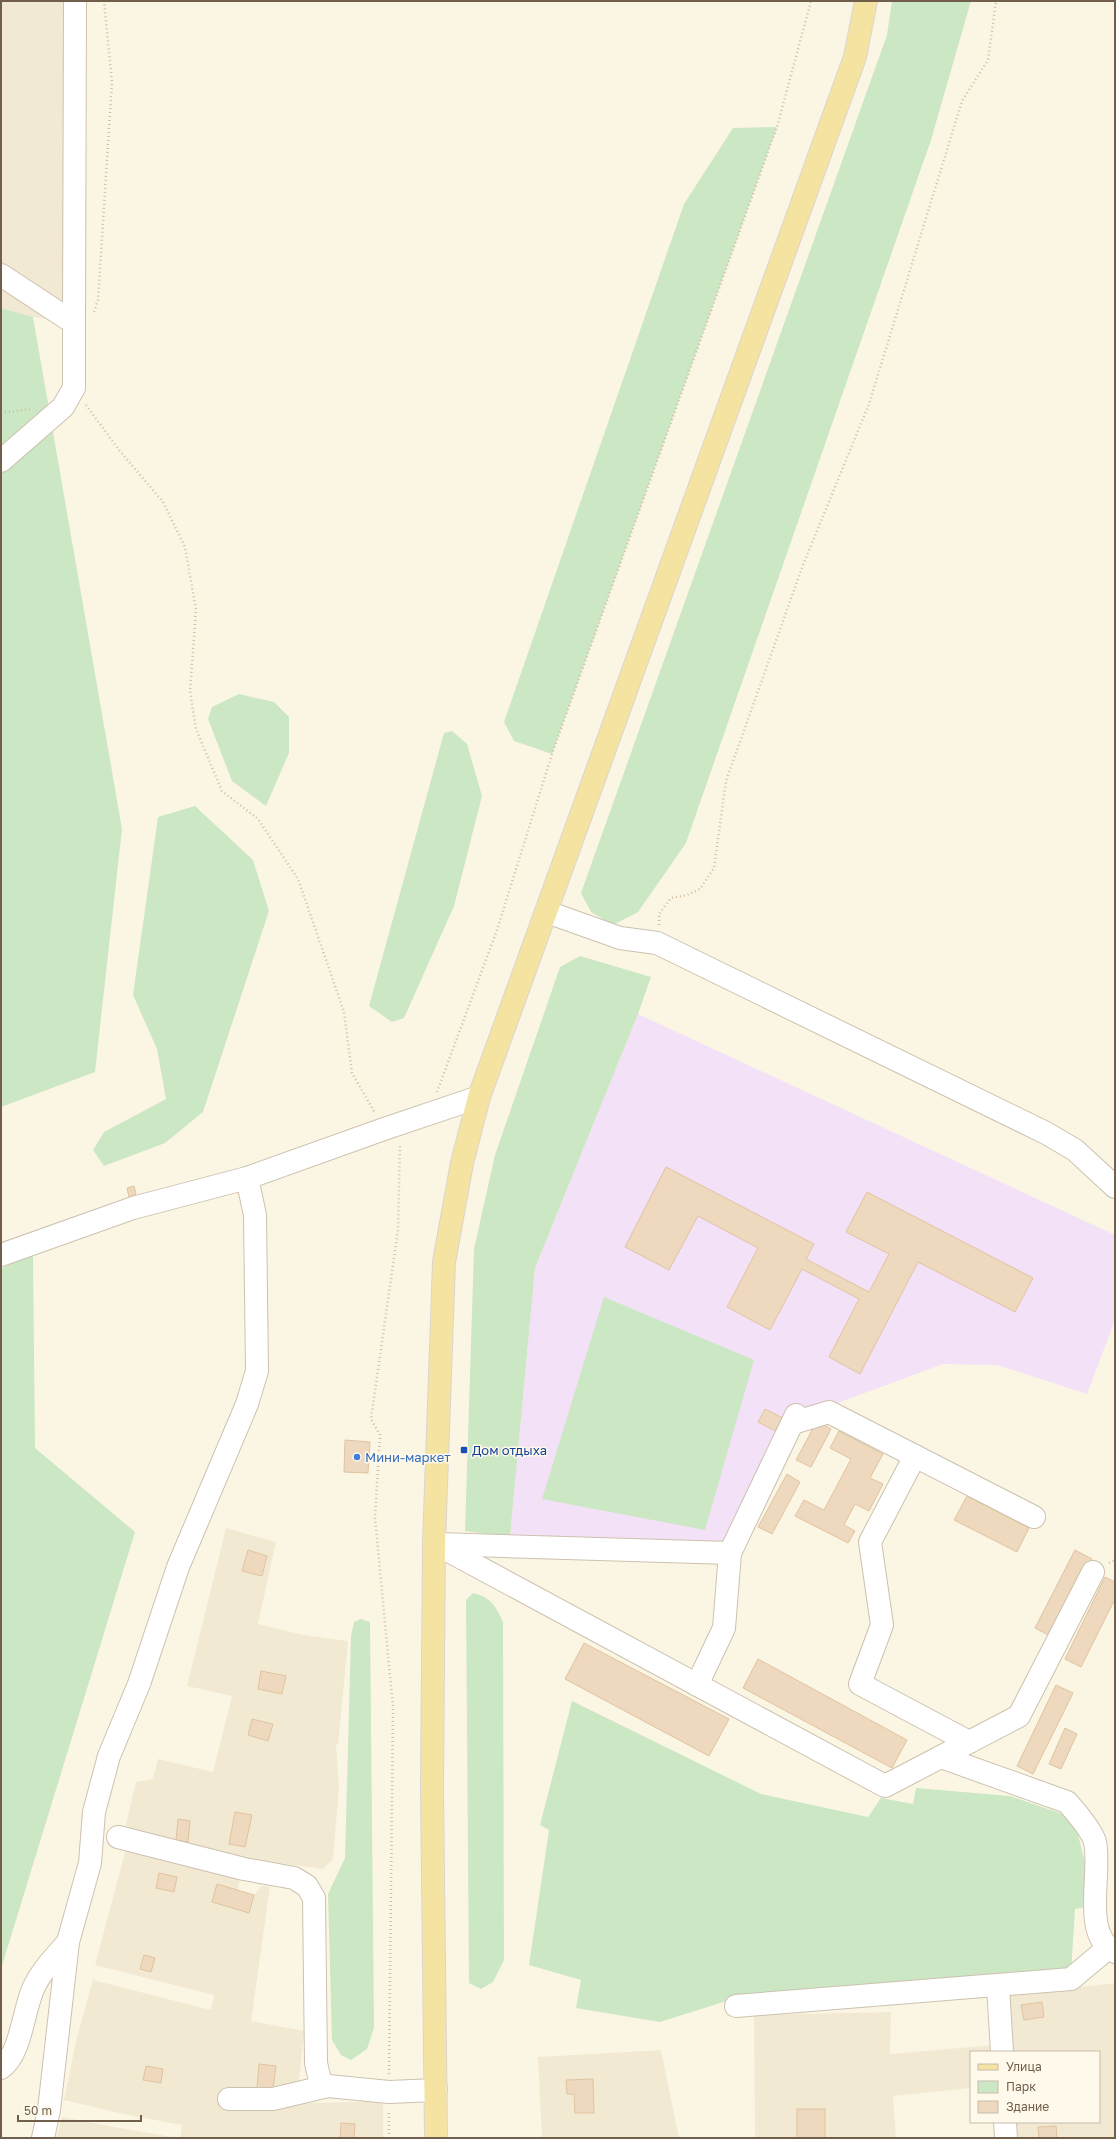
<svg xmlns="http://www.w3.org/2000/svg" width="1116" height="2139" viewBox="0 0 1116 2139" font-family="'Golos Text',sans-serif">
<rect width="100%" height="100%" fill="#fbf6e4"/>
<g fill="#f2e9d3">
<polygon points="1,1 86,1 84,325 33,317 1,308"/>
<polygon points="226,1528 276,1542 258,1624 303,1635 348,1641 338,1745 336,1743 339,1788 333,1859 323,1869 248,1859 124,1833 136,1782 153,1779 158,1759 213,1772 232,1696 187,1686"/>
<polygon points="126,1849 240,1874 238,1890 254,1895 262,1886 270,1887 251,2021 304,2031 299,2081 276,2093 224,2089 223,2106 383,2101 383,2138 180,2138 182,2125 123,2114 64,2100 76,2041 93,1980 211,2010 214,1995 95,1965"/>
<polygon points="1115,1983 1115,2138 1014,2138 1013,2122 1099,2122 1099,2052 1008,2052 1003,1996"/>
<polygon points="891,2012 890,2054 994,2045 995,2052 971,2052 971,2088 893,2096 896,2138 755,2138 754,2015"/>
<polygon points="661,2050 679,2138 542,2138 538,2057"/>
<polygon points="62,2117 120,2128 178,2138 56,2138"/>
</g>
<polygon fill="#f3e1f7" points="638,1014 1115,1235 1115,1320 1087,1394 997,1365 943,1364 800,1417 723,1544 510,1537 535,1268"/>
<g fill="#cce7c4">
<polygon points="892,1 971,1 931,140 686,843 638,912 613,925 591,912 581,893 887,35"/>
<polygon points="777,127 552,754 514,741 504,722 684,204 733,128"/>
<polygon points="1,308 33,317 122,829 95,1072 1,1107"/>
<polygon points="239,694 274,702 289,717 289,753 266,806 232,781 208,719 212,707"/>
<polygon points="452,731 467,744 482,796 454,906 404,1018 392,1022 369,1006 444,733"/>
<polygon points="195,806 253,860 269,911 203,1112 165,1143 104,1166 93,1150 104,1132 166,1099 157,1049 133,995 158,817"/>
<polygon points="580,956 651,977 638,1014 535,1268 510,1537 465,1531 474,1249 495,1155 560,967"/>
<polygon points="33,1255 35,1448 135,1532 1,1969 1,1268"/>
<polygon points="604,1297 754,1360 705,1530 542,1499"/>
<path d="M473,1593c18,4 23,14 30,29l1,338 -11,22 -12,7 -12,-6 -3,-383z"/>
<polygon points="361,1619 370,1622 374,2028 367,2049 351,2060 341,2055 332,2040 328,1894 345,1858 351,1636 354,1622"/>
<polygon points="572,1701 761,1794 868,1817 881,1798 913,1804 916,1788 1010,1796 1074,1818 1085,1863 1086,1907 1075,1909 1071,1972 739,1997 660,2022 576,2008 581,1980 529,1965 549,1830 540,1825"/>
</g>
<g fill="#eed9be" stroke="#e0c39f">
<polygon points="666,1167 814,1244 806,1259 869,1292 889,1254 846,1232 867,1192 1033,1278 1015,1312 918,1262 860,1374 829,1357 859,1299 802,1269 770,1330 727,1307 758,1248 698,1216 669,1270 625,1247"/>
<polygon points="134,1186 136,1194 129,1197 127,1188"/>
<polygon points="765,1409 785,1419 779,1433 758,1422"/>
<polygon points="817,1421 831,1429 811,1467 796,1460"/>
<polygon points="839,1431 883,1454 870,1478 883,1484 869,1511 855,1504 844,1525 855,1531 848,1543 795,1516 804,1500 824,1510 851,1459 830,1448"/>
<polygon points="345,1440 370,1442 368,1473 344,1472"/>
<polygon points="787,1474 800,1482 772,1534 758,1527"/>
<polygon points="967,1496 1029,1528 1017,1552 954,1520"/>
<polygon points="248,1550 267,1556 262,1576 242,1571"/>
<polygon points="1075,1550 1092,1559 1052,1637 1035,1628"/>
<polygon points="1105,1577 1115,1582 1115,1599 1081,1667 1065,1659"/>
<polygon points="584,1643 729,1719 709,1756 565,1679"/>
<polygon points="758,1659 907,1740 892,1768 743,1688"/>
<polygon points="261,1671 286,1676 282,1694 258,1689"/>
<polygon points="1056,1685 1073,1693 1033,1774 1017,1766"/>
<polygon points="252,1719 273,1724 268,1741 248,1735"/>
<polygon points="1065,1728 1077,1734 1061,1769 1049,1764"/>
<polygon points="235,1812 252,1815 245,1847 229,1844"/>
<polygon points="178,1819 190,1821 188,1842 176,1840"/>
<polygon points="159,1873 177,1877 174,1892 156,1888"/>
<polygon points="217,1884 254,1895 249,1913 212,1902"/>
<polygon points="144,1955 155,1958 151,1972 140,1969"/>
<polygon points="1042,2002 1044,2017 1024,2020 1021,2005"/>
<polygon points="259,2064 276,2066 273,2089 257,2088"/>
<polygon points="146,2066 163,2069 161,2083 143,2080"/>
<polygon points="593,2079 594,2113 575,2113 574,2094 567,2094 566,2080"/>
<rect x="797" y="2109" width="28" height="29"/>
<polygon points="341,2123 355,2124 354,2138 340,2138"/>
<polygon points="1056,2126 1057,2138 1039,2138 1038,2127"/>
</g>
<g fill="none" stroke-linecap="round" stroke-linejoin="round">
<g stroke="#cdc1af" stroke-width="24">
<g id="minor">
<polyline points="1,275 74,323 74,388 63,407 1,461"/>
<polyline points="74,323 75,1"/>
<polyline points="547,912 620,938 657,943 1046,1133 1075,1150 1115,1187"/>
<polyline points="1,1255 133,1208 247,1178 384,1129 479,1097"/>
<polyline points="793,1423 829,1412 1034,1517"/>
<polyline points="915,1456 870,1542 882,1625 860,1684 969,1742"/>
<polyline points="434,1543 885,1786 1019,1716 1093,1572"/>
<polyline points="438,1544 730,1553 724,1628 697,1685"/>
<polyline points="730,1553 796,1415"/>
<path d="M941,1757l126,45c8,9 25,29 28,40 7,31 -14,93 20,110"/>
<polyline points="118,1837 244,1869 294,1878 307,1886 314,1898 316,2063 320,2081 328,2086 389,2092 436,2090"/>
<polyline points="998,1986 1002,2052"/>
<polyline points="736,2006 1071,1979 1108,1948"/>
<path d="M1,2068c20,-14 22,-56 32,-79 8,-18 22,-32 35,-47"/>
<polyline points="229,2099 273,2099 328,2086"/>
<polyline points="1005,2122 1006,2138"/>
<polyline points="43,2138 49,2110 68,1942 90,1863 94,1812 109,1756 139,1684 178,1567 247,1404 257,1371 255,1215 247,1178"/>
</g>
</g>
<g stroke="#dad5d0" stroke-width="24">
<polyline id="major" points="436,2138 432,1788 434,1543 444,1262 462,1163 479,1097 855,57 866,1"/>
</g>
<g stroke="#d3bda1" stroke-width="2.5" stroke-dasharray="1 3" stroke-linecap="butt">
<polyline points="94,312 98,300 112,82 104,1"/>
<polyline points="86,405 119,450 163,502 185,547 196,610 190,691 196,729 222,791 258,819 298,879 344,1012 352,1073 375,1113"/>
<polyline points="1,413 31,409"/>
<polyline points="659,925 659,914 671,898 687,895 700,889 714,868 726,781 803,565 869,404 962,101 988,60 996,1"/>
<polyline points="437,1092 497,930 552,754 777,127 811,1"/>
<polyline points="1109,1563 1115,1560"/>
<polyline points="389,2074 393,1707 375,1518 380,1435 371,1419 398,1230 400,1144"/>
<polyline points="389,2138 389,2111"/>
</g>
<use href="#minor" stroke="#fff" stroke-width="22"/>
<use href="#major" stroke="#f5e4a1" stroke-width="22"/>
</g>
<rect fill="#1a4fb4" stroke="#fef9ea" stroke-width="1.5" x="460" y="1446" width="8" height="8" rx="2"/>
<circle fill="#3f7fe0" stroke="#fef9ea" stroke-width="1.5" cx="357" cy="1457" r="4"/>
<g text-anchor="middle" dominant-baseline="central" stroke-width="3" stroke-linejoin="round" paint-order="stroke">
<g font-size="13" fill="#164399" stroke="#fef9ea" text-anchor="start">
<text x="472" y="1450">Дом отдыха</text>
</g>
<g font-size="13" fill="#366cbe" stroke="#fef9ea" text-anchor="start">
<text x="365" y="1457">Мини-маркет</text>
</g>
</g>
<rect width="1116" height="2139" fill="none" stroke="#715f4c" stroke-width="4"/>
<rect x="970" y="2051" width="130" height="72" fill="#fef9ea" stroke="#c6bbab"/>
<rect x="978" y="2064" width="20" height="6" fill="#f5e4a1" stroke="#c6bbab"/>
<text x="1006" y="2071" font-size="12" fill="#715f4c">Улица</text>
<rect x="978" y="2081" width="20" height="12" fill="#cce7c4" stroke="#c6bbab"/>
<text x="1006" y="2091" font-size="12" fill="#715f4c">Парк</text>
<rect x="978" y="2101" width="20" height="12" fill="#eed9be" stroke="#c6bbab"/>
<text x="1006" y="2111" font-size="12" fill="#715f4c">Здание</text>
<path d="M18 2115v6h123v-6" fill="none" stroke="#715f4c" stroke-width="2"/>
<text x="24" y="2115" font-size="12" fill="#715f4c" stroke="#fef9ea" stroke-width="3" paint-order="stroke">50 m</text>
</svg>
